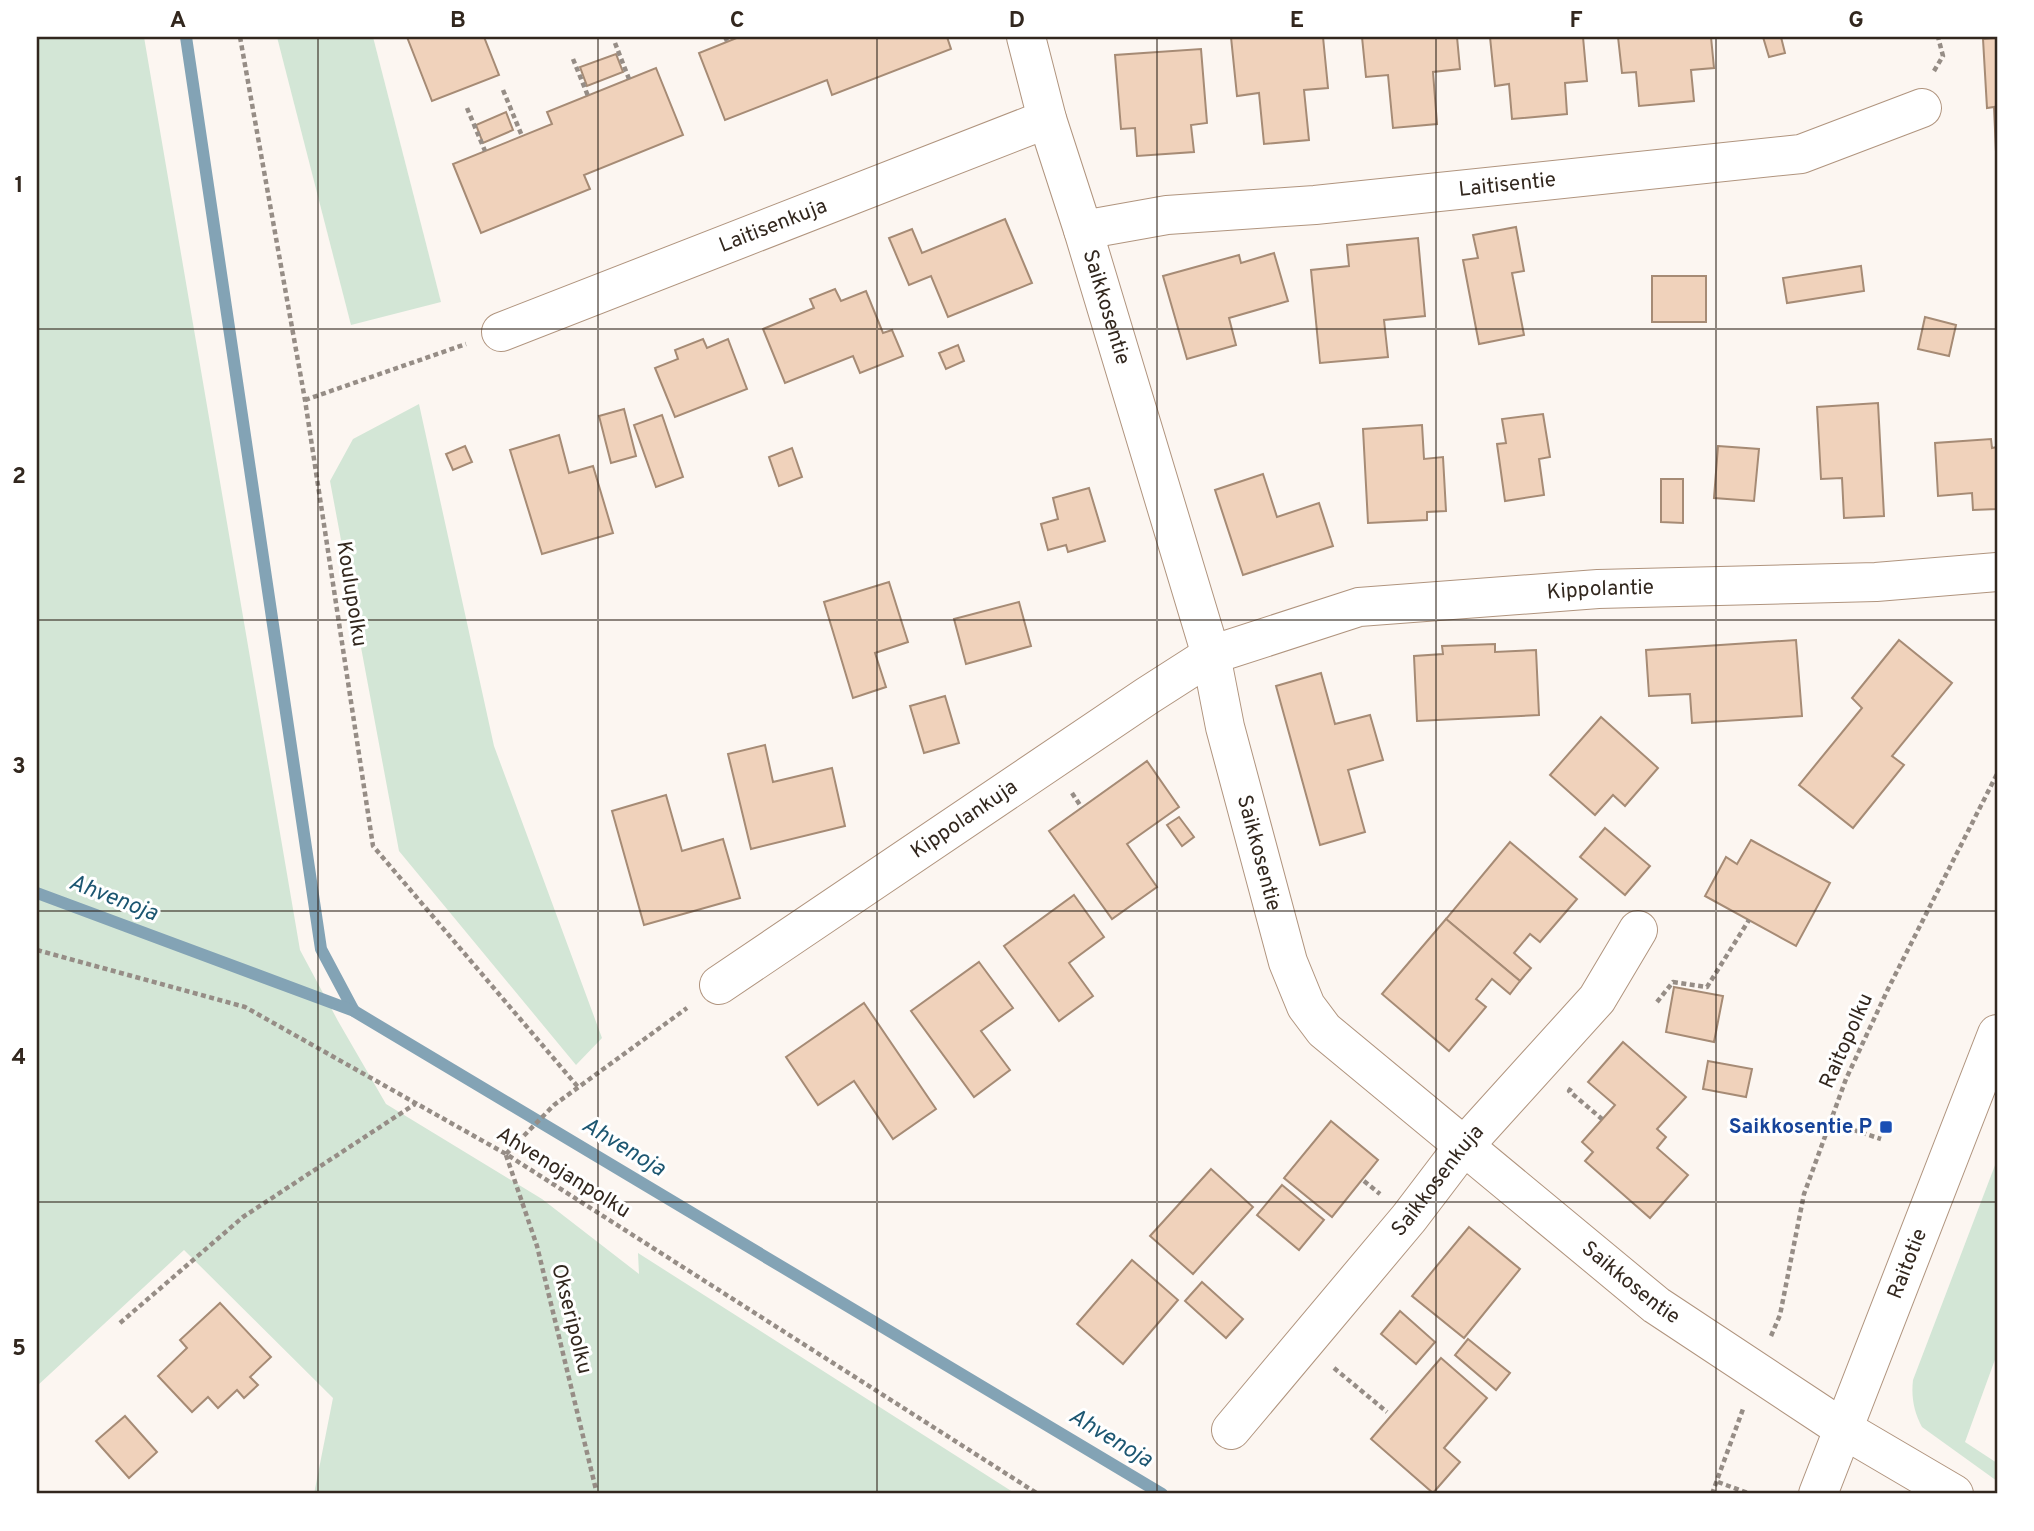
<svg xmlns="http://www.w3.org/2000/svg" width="2034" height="1531" viewBox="0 0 2034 1531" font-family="Overpass,sans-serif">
<rect width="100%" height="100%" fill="#fcf6f1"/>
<g fill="#d3e6d6">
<polygon points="37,37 144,37 300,950 338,1021 386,1104 542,1199 639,1274 638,1253 1016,1494 314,1494 333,1398 184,1250 37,1386"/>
<polygon points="277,37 373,37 441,302 351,325"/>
<polygon points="419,404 494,746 602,1038 576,1065 399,851 330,481 353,439"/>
<path d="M1997,1160v194l-32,88 32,21v18l-75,-54c-8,-15 -11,-30 -9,-47z"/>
</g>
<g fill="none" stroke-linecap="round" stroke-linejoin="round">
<g stroke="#83a3b5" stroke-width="12">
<polyline points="186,37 321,949 354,1011"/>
<polyline points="37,893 354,1011 1162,1494"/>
</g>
</g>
<g fill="#f0d2bb" stroke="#a68b75" stroke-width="2">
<polygon points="407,37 484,37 499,75 432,101"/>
<polygon points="739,37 947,37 951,49 832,95 827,80 725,120 699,53"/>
<polygon points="1231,37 1323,37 1328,88 1304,90 1309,140 1264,144 1259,93 1237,96"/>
<polygon points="1362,37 1457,37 1460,69 1433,72 1437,124 1393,128 1388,75 1366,77"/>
<polygon points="1490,37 1583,37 1587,81 1565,83 1567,114 1512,119 1509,84 1495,86"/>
<polygon points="1618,37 1711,37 1714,68 1691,70 1694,101 1639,106 1636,72 1622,73"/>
<polygon points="1763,37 1781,37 1785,53 1769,57"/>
<polygon points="1997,38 1997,151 1996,152 1994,107 1987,108 1983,39"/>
<polygon points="1201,49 1207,123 1191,125 1194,152 1137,156 1135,128 1121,129 1115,55"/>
<polygon points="616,54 623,72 587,86 580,67"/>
<polygon points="656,68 683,135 584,175 590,189 481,233 453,164 552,124 547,112"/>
<polygon points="506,112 513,130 483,143 476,125"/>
<polygon points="1005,219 1032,283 948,317 931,276 909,285 889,238 912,229 922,253"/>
<polygon points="1516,227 1524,271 1512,273 1524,335 1479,344 1463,260 1478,258 1473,235"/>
<polygon points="1418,238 1425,316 1384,320 1388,357 1320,363 1311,270 1349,266 1347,245"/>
<polygon points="1274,253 1288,301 1229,318 1236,345 1187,359 1163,276 1239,255 1241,263"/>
<polygon points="1861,266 1864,291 1787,303 1783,278"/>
<rect x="1652" y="276" width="54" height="46"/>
<polygon points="835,289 841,301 866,291 883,333 892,330 903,356 860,373 853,356 785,383 763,329 814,308 810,299"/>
<polygon points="1925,317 1956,325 1949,356 1918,349"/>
<polygon points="703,339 707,348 728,339 747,389 675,417 655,368 678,359 675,350"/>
<polygon points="958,345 964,361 946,369 939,353"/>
<polygon points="1878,403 1884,516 1844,518 1842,478 1821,479 1817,407"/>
<polygon points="624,409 636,456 611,463 599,416"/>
<polygon points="1543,414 1550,457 1539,459 1544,495 1505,501 1497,444 1506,443 1502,419"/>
<polygon points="662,415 683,477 656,487 634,425"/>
<polygon points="1422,425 1424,459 1443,457 1446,511 1427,512 1427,520 1368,523 1363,429"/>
<polygon points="559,435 569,473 593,466 613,533 542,554 510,450"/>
<polygon points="1991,439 1992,448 1997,447 1997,509 1973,510 1972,493 1938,496 1935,443"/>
<polygon points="465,446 472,462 453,470 446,454"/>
<polygon points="1718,446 1759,449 1754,501 1714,498"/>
<polygon points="792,448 802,477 779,486 769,457"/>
<polygon points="1263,474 1277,517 1319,503 1333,546 1243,575 1215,490"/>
<polygon points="1661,479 1683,479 1683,523 1661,522"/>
<polygon points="1089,488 1105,541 1068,552 1066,545 1048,550 1041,524 1058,519 1053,498"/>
<polygon points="889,582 908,642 875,653 886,687 853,698 824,602"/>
<polygon points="1019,602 1031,646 966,664 954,619"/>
<polygon points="1796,640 1802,716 1692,723 1690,694 1649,696 1646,650"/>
<polygon points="1899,640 1952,683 1892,756 1904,765 1853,828 1799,785 1862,708 1852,698"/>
<polygon points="1495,644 1495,652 1536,650 1539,715 1417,721 1414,656 1443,654 1442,646"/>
<polygon points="1321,673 1335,724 1370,715 1383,760 1348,770 1365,832 1320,845 1276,686"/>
<polygon points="945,696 959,743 924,753 910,706"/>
<polygon points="1601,717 1658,768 1625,806 1613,795 1595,815 1550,775"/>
<polygon points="765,745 773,782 832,768 845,826 751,849 728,754"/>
<polygon points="1147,761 1179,807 1127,844 1157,887 1112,919 1049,831"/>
<polygon points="666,795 682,851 723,839 740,898 644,925 612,811"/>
<polygon points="1179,817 1194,837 1182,846 1167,825"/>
<polygon points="1605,828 1650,866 1625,895 1580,857"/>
<polygon points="1751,840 1830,883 1796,946 1705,896 1726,857 1737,864"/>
<polygon points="1510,842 1577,899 1540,942 1530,934 1514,953 1531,968 1520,981 1446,919"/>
<polygon points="1074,895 1104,937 1069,963 1093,996 1059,1021 1004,946"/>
<polygon points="1446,919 1520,981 1510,994 1492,979 1476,999 1486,1007 1449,1051 1382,994"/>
<polygon points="979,962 1013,1008 981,1031 1010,1070 974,1097 911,1011"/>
<polygon points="1674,987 1723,996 1714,1042 1666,1032"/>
<polygon points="864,1003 936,1109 893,1139 854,1081 818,1105 786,1057"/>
<polygon points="1623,1042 1686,1097 1657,1129 1666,1137 1657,1148 1688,1175 1650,1218 1585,1161 1593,1152 1582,1142 1615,1105 1588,1082"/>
<polygon points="1708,1061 1752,1069 1746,1097 1703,1089"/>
<polygon points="1331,1121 1378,1160 1332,1217 1284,1178"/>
<polygon points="1211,1169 1253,1207 1193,1274 1150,1236"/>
<polygon points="1282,1185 1324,1220 1299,1250 1257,1215"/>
<polygon points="1469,1227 1520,1269 1464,1338 1412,1296"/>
<polygon points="1132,1260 1178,1300 1123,1364 1077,1324"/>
<polygon points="1202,1282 1243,1319 1226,1338 1185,1301"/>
<polygon points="220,1303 271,1357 250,1377 258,1385 244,1398 237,1390 218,1408 208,1397 192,1412 158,1376 187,1348 180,1340"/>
<polygon points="1400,1311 1435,1342 1416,1364 1381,1334"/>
<polygon points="1468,1339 1510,1373 1496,1390 1455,1355"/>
<polygon points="1441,1358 1487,1398 1444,1448 1460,1462 1433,1493 1371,1439"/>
<polygon points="125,1416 157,1452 129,1478 96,1441"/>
</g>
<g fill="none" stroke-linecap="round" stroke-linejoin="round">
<g stroke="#b0947e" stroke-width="40">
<g id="minor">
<path id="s1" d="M1026,37l21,82 36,111 128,425 14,72 63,235 18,44 18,24 332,275 189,125 109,64"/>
<path id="s2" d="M1083,230l84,-15 148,-10 486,-51 121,-46"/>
<path id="s3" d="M501,332l546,-213"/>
<path id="s4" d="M719,985l428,-289 64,-41 148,-48 239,-18 278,-7 121,-10"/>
<path id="s5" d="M1231,1430l178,-212 54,-71 134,-148 41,-69"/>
</g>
</g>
<g stroke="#b0947e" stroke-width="40">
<g id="primary">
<path id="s6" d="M1818,1494l179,-460"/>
</g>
</g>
<g stroke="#968d86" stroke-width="4.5" stroke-dasharray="5 3.5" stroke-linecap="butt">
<polyline points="240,37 305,400 373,846 578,1087"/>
<polyline points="725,37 727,41"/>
<polyline points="615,43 629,79"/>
<polyline points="573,59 588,96"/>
<polyline points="1934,71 1943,56 1938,37"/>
<polyline points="503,90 522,136"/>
<polyline points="467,108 485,151"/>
<polyline points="305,400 466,344"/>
<polyline points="1072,793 1082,808"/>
<polyline points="37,950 245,1007 506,1154 1038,1494"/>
<polyline points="1657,1002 1673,982 1707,987 1749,920"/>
<polyline points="1571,1088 1569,1091 1602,1119"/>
<polyline points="1829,1122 1881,1139"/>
<polyline points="506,1154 554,1105 687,1008"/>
<polyline points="506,1155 537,1246 597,1494"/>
<polyline points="1364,1181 1380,1194"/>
<polyline points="120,1323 243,1217 415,1104"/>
<polyline points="1771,1336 1780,1315 1804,1194 1846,1079 1888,989 1997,774"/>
<polyline points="1334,1368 1387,1412"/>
<polyline points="1718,1482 1750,1494"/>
<polyline points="1712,1494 1743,1409"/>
</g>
<use href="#minor" stroke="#fff" stroke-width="38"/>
<use href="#primary" stroke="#fff" stroke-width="38"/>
</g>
<path fill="none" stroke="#32271e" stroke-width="2" stroke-opacity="0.55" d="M318,37v1457M598,37v1457M877,37v1457M1157,37v1457M1436,37v1457M1716,37v1457M37,329h1960M37,620h1960M37,911h1960M37,1202h1960"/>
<rect fill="#1a4fb4" stroke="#fff" stroke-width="2.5" x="1879" y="1120" width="14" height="14" rx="3.5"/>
<g text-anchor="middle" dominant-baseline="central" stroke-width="6" stroke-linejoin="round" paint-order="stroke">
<g font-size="21" fill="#32271e" stroke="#fff">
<text stroke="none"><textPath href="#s2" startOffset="427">Laitisentie</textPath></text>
<text stroke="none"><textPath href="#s3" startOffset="292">Laitisenkuja</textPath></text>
<text stroke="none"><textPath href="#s1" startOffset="282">Saikkosentie</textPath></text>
<text stroke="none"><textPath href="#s4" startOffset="990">Kippolantie</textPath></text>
<text transform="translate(351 594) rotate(81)">Koulupolku</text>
<text stroke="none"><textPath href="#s4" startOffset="296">Kippolankuja</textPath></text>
<text stroke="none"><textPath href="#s1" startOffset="849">Saikkosentie</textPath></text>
<text transform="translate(1847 1041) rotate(-66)">Raitopolku</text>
<text transform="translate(563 1173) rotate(32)">Ahvenojanpolku</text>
<text stroke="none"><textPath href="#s5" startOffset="324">Saikkosenkuja</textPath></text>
<text stroke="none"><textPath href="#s6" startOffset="247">Raitotie</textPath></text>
<text stroke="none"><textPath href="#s1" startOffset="1437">Saikkosentie</textPath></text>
<text transform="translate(571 1319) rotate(76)">Okseripolku</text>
</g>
<g font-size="21" font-weight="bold" fill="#164399" stroke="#fff" text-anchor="end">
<text x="1872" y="1127">Saikkosentie P</text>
</g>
<g font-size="23" font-style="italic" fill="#1c5671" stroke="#fff">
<text transform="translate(113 899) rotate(21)">Ahvenoja</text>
<text transform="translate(623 1148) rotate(31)">Ahvenoja</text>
<text transform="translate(1110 1439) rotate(31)">Ahvenoja</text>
</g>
</g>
<rect width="2034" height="1531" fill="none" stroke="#ffffff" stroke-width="77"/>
<rect x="38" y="38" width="1958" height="1454" fill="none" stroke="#32271e" stroke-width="2.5"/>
<g font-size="23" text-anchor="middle" font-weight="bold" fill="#32271e">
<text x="178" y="27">A</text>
<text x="458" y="27">B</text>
<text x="737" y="27">C</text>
<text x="1017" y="27">D</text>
<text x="1297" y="27">E</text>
<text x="1576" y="27">F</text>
<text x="1856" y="27">G</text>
<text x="19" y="192">1</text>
<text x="19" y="483">2</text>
<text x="19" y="773">3</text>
<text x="19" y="1064">4</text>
<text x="19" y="1355">5</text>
</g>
</svg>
